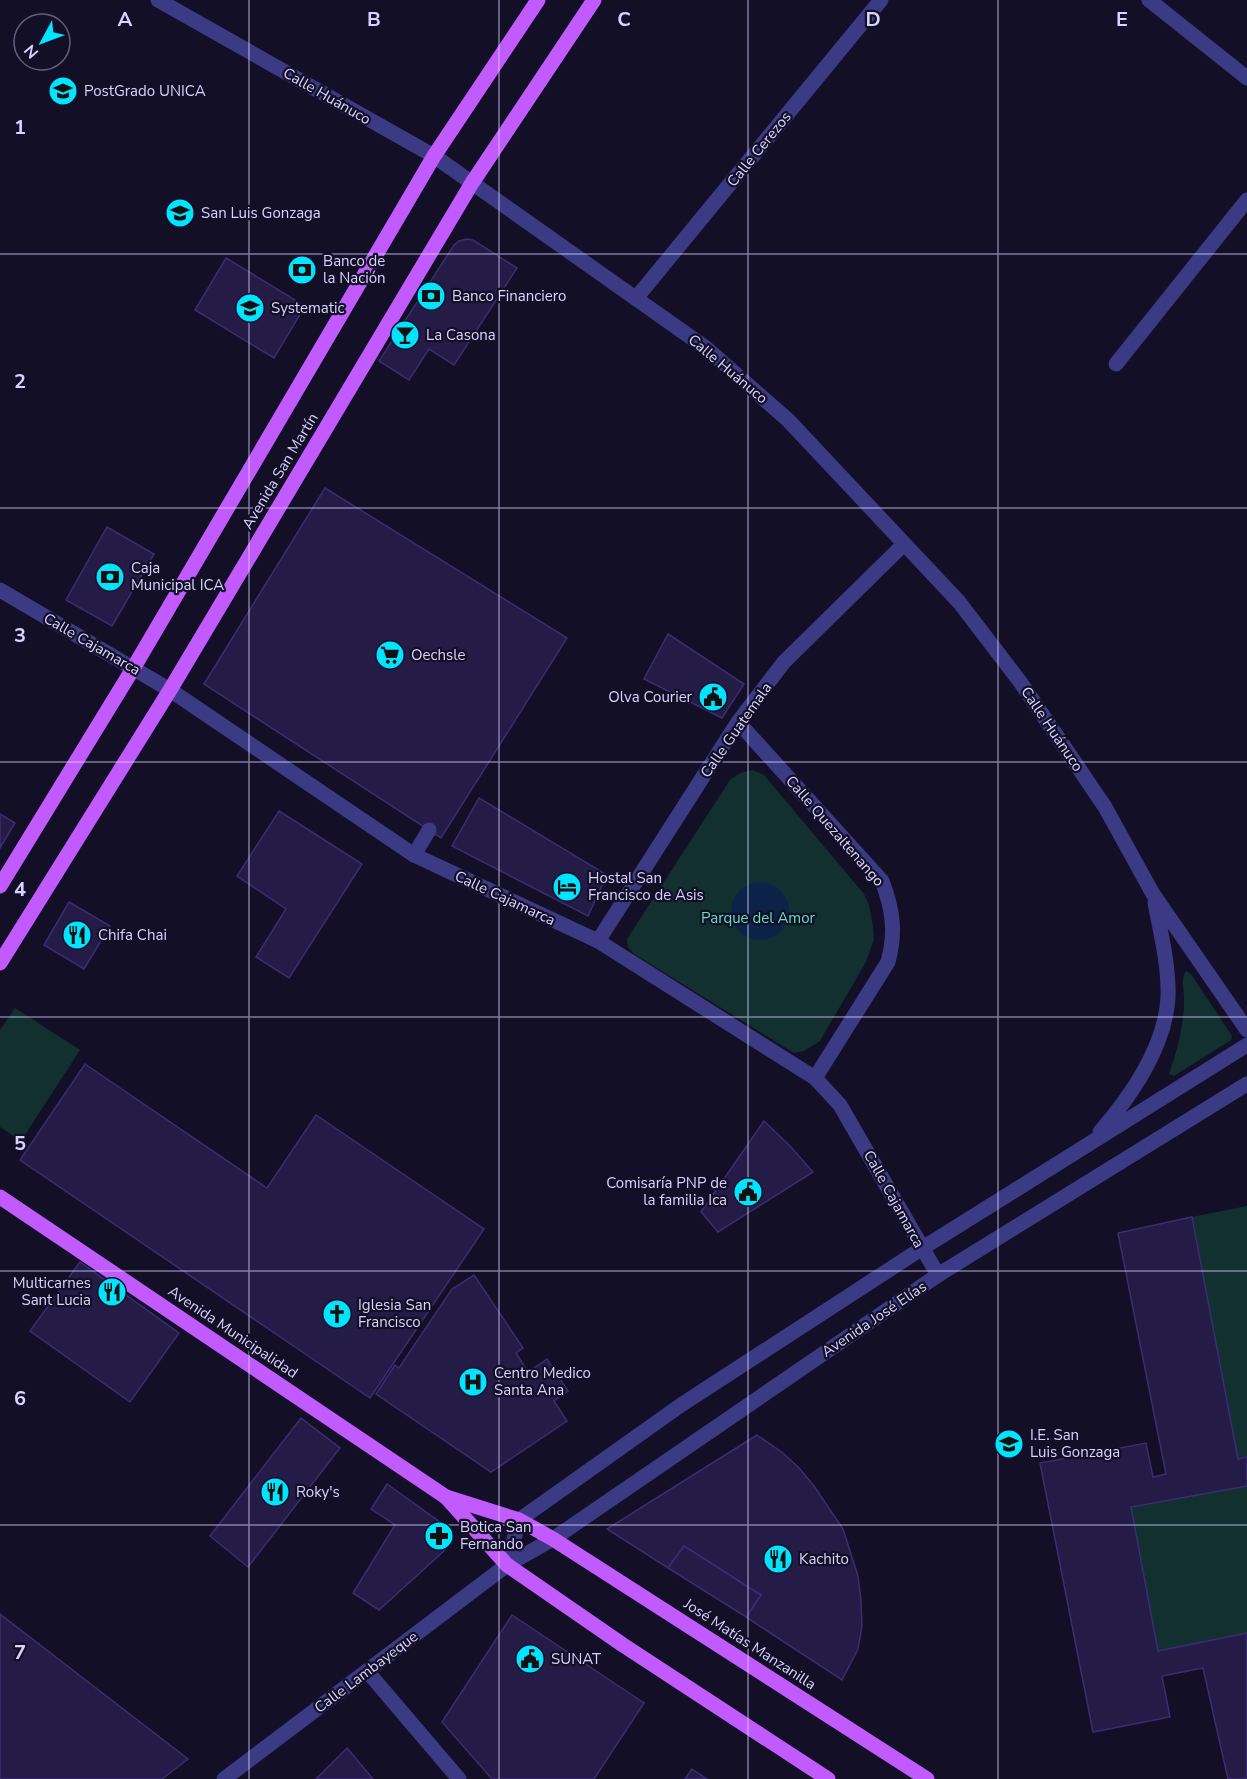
<svg xmlns="http://www.w3.org/2000/svg" width="1247" height="1779" viewBox="0 0 1247 1779" font-family="'Nunito Sans',sans-serif">
<rect width="100%" height="100%" fill="#130f26"/>
<g fill="#12302f">
<polygon points="752,770 764,775 864,894 869,905 873,926 874,939 866,962 820,1041 804,1051 794,1053 634,954 628,947 627,939 730,780 740,773"/>
<path d="M1186,971l5,3 41,62 -1,4 -57,36 -5,-2c8,-23 14,-45 15,-70 1,-10 -4,-25 2,-33z"/>
<polygon points="15,1008 80,1050 21,1141 0,1127 0,1030"/>
<polygon points="1247,1206 1247,1457 1238,1459 1192,1217"/>
<polygon points="1247,1486 1247,1633 1158,1651 1131,1507"/>
</g>
<circle fill="#0c2248" cx="760" cy="911" r="29"/>
<g fill="#241b47" stroke="#3b2d73" stroke-width="1.5">
<polygon points="467,239 473,240 517,268 454,365 429,349 409,380 379,361 454,245 459,241"/>
<polygon points="226,258 305,306 274,358 195,310"/>
<polygon points="325,488 567,638 441,838 204,684"/>
<polygon points="107,527 154,554 112,626 66,600"/>
<polygon points="668,634 744,684 722,718 644,679"/>
<polygon points="479,798 607,875 588,916 452,846"/>
<polygon points="279,811 362,864 289,978 256,957 286,909 237,876"/>
<polygon points="0,814 15,823 0,848"/>
<polygon points="69,902 110,926 84,969 44,945"/>
<polygon points="85,1064 267,1188 316,1115 484,1229 370,1398 20,1160"/>
<polygon points="764,1121 790,1146 813,1172 718,1232 701,1212"/>
<polygon points="1192,1217 1238,1459 1247,1457 1247,1486 1131,1507 1158,1651 1247,1633 1247,1779 1228,1779 1203,1668 1162,1676 1170,1717 1093,1732 1040,1463 1146,1443 1153,1477 1166,1474 1118,1233"/>
<polygon points="80,1262 179,1333 130,1402 30,1331"/>
<polygon points="474,1275 523,1348 516,1353 528,1372 547,1359 568,1391 554,1401 567,1421 491,1472 376,1394 395,1365 399,1368 452,1289"/>
<polygon points="301,1418 340,1448 248,1567 210,1536"/>
<polygon points="757,1435 783,1453 799,1468 814,1486 843,1529 858,1576 861,1600 862,1626 858,1649 842,1680 746,1617 761,1595 684,1546 668,1568 607,1529"/>
<polygon points="387,1484 444,1525 445,1550 379,1610 353,1593 395,1525 371,1509"/>
<polygon points="684,1546 761,1595 746,1617 668,1568"/>
<polygon points="0,1614 188,1759 162,1779 0,1779"/>
<polygon points="512,1615 644,1703 594,1779 492,1779 442,1722"/>
<polygon points="347,1748 373,1779 316,1779"/>
<polygon points="692,1769 707,1779 685,1779"/>
</g>
<g fill="none" stroke-linecap="round" stroke-linejoin="round">
<g stroke="#3d3a85" stroke-width="15">
<polyline points="158,0 434,156 706,348 788,420 959,602 1021,683 1105,807 1153,894 1247,1030"/>
<polyline points="1149,0 1247,78"/>
<polyline points="637,297 881,0"/>
<polyline points="1116,364 1247,200"/>
<polyline points="0,590 170,690 414,855 598,941 815,1078 840,1105 938,1275"/>
<path d="M738,722l144,159c11,28 14,52 6,81l-73,116"/>
<polyline points="414,855 429,830"/>
<polyline points="598,941 738,722 784,662 904,544"/>
<path d="M1100,1132c31,-36 65,-85 68,-134 1,-32 -7,-64 -13,-95"/>
<polyline points="507,1565 519,1520 681,1405 921,1249 1247,1045"/>
<polyline points="367,1671 459,1779"/>
<polyline points="224,1779 507,1565 553,1539 938,1275 1247,1084"/>
</g>
<g stroke="#c25bff" stroke-width="15">
<polyline points="0,886 134,667 434,156 538,0"/>
<polyline points="0,963 170,690 472,183 594,0"/>
<polyline points="0,1197 446,1497 507,1565 623,1645 828,1779"/>
<polyline points="446,1497 519,1520 553,1539 927,1779"/>
</g>
</g>
<path fill="none" stroke="#d9d4ff" stroke-width="1.5" stroke-opacity="0.55" d="M249,0v1779M499,0v1779M748,0v1779M998,0v1779M0,254h1247M0,508h1247M0,762h1247M0,1017h1247M0,1271h1247M0,1525h1247"/>
<defs>
<g id="university-disc" transform="scale(1.5)"><circle r="9.5" fill="#00e5ff" stroke="#130f26"/><path d="M0-5L7-2L0 1L-7-2ZM-4 1L0 2.5L4 1V4Q0 6-4 4Z" fill="#111"/></g>
<g id="bank-disc" transform="scale(1.5)"><circle r="9.5" fill="#00e5ff" stroke="#130f26"/><path d="M-6-4H6V4H-6ZM0-2.3a2.3 2.3 0 1 0 0 4.6a2.3 2.3 0 1 0 0-4.6Z" fill="#111"/></g>
<g id="bar-disc" transform="scale(1.5)"><circle r="9.5" fill="#00e5ff" stroke="#130f26"/><path d="M-6-5H6L.8 .8V4.5H3.5V6h-7V4.5H-.8V.8Z" fill="#111"/></g>
<g id="supermarket-disc" transform="scale(1.5)"><circle r="9.5" fill="#00e5ff" stroke="#130f26"/><path d="M-6-5.5h2.5l.6 2H6L4.5 2H-2.5L-4.4-4H-6ZM-1.5 3.2a1.3 1.3 0 1 0 .1 0ZM3 3.2a1.3 1.3 0 1 0 .1 0Z" fill="#111"/></g>
<g id="civic-disc" transform="scale(1.5)"><circle r="9.5" fill="#00e5ff" stroke="#130f26"/><path d="M-.6-6.5H3V-4.5H.6V-3L4-1V1h2V6H-6V1h2V-1L-.6-3ZM-1.2 2.5V6h2.4V2.5Z" fill="#111"/></g>
<g id="hotel-disc" transform="scale(1.5)"><circle r="9.5" fill="#00e5ff" stroke="#130f26"/><path d="M-6-4.5h1.5V1H6V5H4.5V3h-9V5H-6ZM-4 0a1.8 1.8 0 1 1 3.6 0ZM.5 0V-2.5h3Q6-2.5 6 0Z" fill="#111"/></g>
<g id="restaurant-disc" transform="scale(1.5)"><circle r="9.5" fill="#00e5ff" stroke="#130f26"/><path d="M-5-6h1v4h1v-4h1v4h1v-4h1v5L-1.5 .5V6h-2V.5L-5-1ZM5-6V6H3V1.5H1.5Q1.5-4 5-6Z" fill="#111"/></g>
<g id="church-disc" transform="scale(1.5)"><circle r="9.5" fill="#00e5ff" stroke="#130f26"/><path d="M-1.2-6h2.4v3.5h3.3v2.4h-3.3V6h-2.4V-.1h-3.3v-2.4h3.3Z" fill="#111"/></g>
<g id="hospital-disc" transform="scale(1.5)"><circle r="9.5" fill="#00e5ff" stroke="#130f26"/><path d="M-5-5h3v3.5h4V-5h3V5h-3V1.5h-4V5h-3Z" fill="#111"/></g>
<g id="school-disc" transform="scale(1.5)"><circle r="9.5" fill="#00e5ff" stroke="#130f26"/><path d="M0-5L7-2L0 1L-7-2ZM-4 1L0 2.5L4 1V4Q0 6-4 4Z" fill="#111"/></g>
<g id="pharmacy-disc" transform="scale(1.5)"><circle r="9.5" fill="#00e5ff" stroke="#130f26"/><path d="M-2-6h4v4h4v4h-4v4h-4v-4h-4v-4h4Z" fill="#111"/></g>
</defs>
<g fill-rule="evenodd">
<use href="#university-disc" x="63" y="91"/>
<use href="#university-disc" x="180" y="213"/>
<use href="#bank-disc" x="302" y="270"/>
<use href="#bank-disc" x="431" y="296"/>
<use href="#university-disc" x="250" y="308"/>
<use href="#bar-disc" x="405" y="335"/>
<use href="#bank-disc" x="110" y="577"/>
<use href="#supermarket-disc" x="390" y="655"/>
<use href="#civic-disc" x="713" y="697"/>
<use href="#hotel-disc" x="567" y="887"/>
<use href="#restaurant-disc" x="77" y="935"/>
<use href="#civic-disc" x="748" y="1192"/>
<use href="#restaurant-disc" x="112" y="1292"/>
<use href="#church-disc" x="337" y="1314"/>
<use href="#hospital-disc" x="473" y="1382"/>
<use href="#school-disc" x="1009" y="1444"/>
<use href="#restaurant-disc" x="275" y="1492"/>
<use href="#pharmacy-disc" x="439" y="1536"/>
<use href="#restaurant-disc" x="778" y="1559"/>
<use href="#civic-disc" x="530" y="1659"/>
</g>
<g text-anchor="middle" dominant-baseline="central" stroke-width="4.5" stroke-linejoin="round" paint-order="stroke">
<g font-size="15" fill="#d9d4ff" stroke="#130f26" text-anchor="start">
<text x="84" y="91">PostGrado UNICA</text>
<text x="201" y="213">San Luis Gonzaga</text>
<text x="323" y="261">Banco de<tspan x="323" dy="17">la Nación</tspan></text>
<text x="452" y="296">Banco Financiero</text>
<text x="271" y="308">Systematic</text>
<text x="426" y="335">La Casona</text>
<text x="131" y="568">Caja<tspan x="131" dy="17">Municipal ICA</tspan></text>
<text x="411" y="655">Oechsle</text>
<text x="692" y="697" text-anchor="end">Olva Courier</text>
<text x="588" y="878">Hostal San<tspan x="588" dy="17">Francisco de Asis</tspan></text>
<text x="98" y="935">Chifa Chai</text>
<text x="727" y="1183" text-anchor="end">Comisaría PNP de<tspan x="727" dy="17">la familia Ica</tspan></text>
<text x="91" y="1283" text-anchor="end">Multicarnes<tspan x="91" dy="17">Sant Lucia</tspan></text>
<text x="358" y="1305">Iglesia San<tspan x="358" dy="17">Francisco</tspan></text>
<text x="494" y="1373">Centro Medico<tspan x="494" dy="17">Santa Ana</tspan></text>
<text x="1030" y="1435">I.E. San<tspan x="1030" dy="17">Luis Gonzaga</tspan></text>
<text x="296" y="1492">Roky's</text>
<text x="460" y="1527">Botica San<tspan x="460" dy="17">Fernando</tspan></text>
<text x="799" y="1559">Kachito</text>
<text x="551" y="1659">SUNAT</text>
</g>
<g font-size="15" fill="#d9d4ff" stroke="#130f26">
<text transform="translate(327 96) rotate(30)">Calle Huánuco</text>
<text transform="translate(759 149) rotate(-51)">Calle Cerezos</text>
<text transform="translate(728 369) rotate(40)">Calle Huánuco</text>
<text transform="translate(280 471) rotate(-59)">Avenida San Martín</text>
<text transform="translate(92 644) rotate(30)">Calle Cajamarca</text>
<text transform="translate(1052 729) rotate(56)">Calle Huánuco</text>
<text transform="translate(736 730) rotate(-55)">Calle Guatemala</text>
<text transform="translate(835 831) rotate(49)">Calle Quezaltenango</text>
<text transform="translate(505 898) rotate(25)">Calle Cajamarca</text>
<text transform="translate(894 1199) rotate(61)">Calle Cajamarca</text>
<text transform="translate(874 1319) rotate(-34)">Avenida José Elías</text>
<text transform="translate(233 1332) rotate(34)">Avenida Municipalidad</text>
<text transform="translate(750 1644) rotate(33)">José Matías Manzanilla</text>
<text transform="translate(366 1672) rotate(-37)">Calle Lambayeque</text>
</g>
<g font-size="15" fill="#5fe0c0" stroke="#130f26">
<text x="758" y="918">Parque del Amor</text>
</g>
</g>
<g font-size="20" text-anchor="middle" font-weight="bold" fill="#d9d4ff" stroke="#130f26" stroke-width="4.5" stroke-linejoin="round" paint-order="stroke">
<text x="125" y="26">A</text>
<text x="374" y="26">B</text>
<text x="624" y="26">C</text>
<text x="873" y="26">D</text>
<text x="1122" y="26">E</text>
<text x="20" y="134">1</text>
<text x="20" y="388">2</text>
<text x="20" y="642">3</text>
<text x="20" y="896">4</text>
<text x="20" y="1150">5</text>
<text x="20" y="1405">6</text>
<text x="20" y="1659">7</text>
</g>
<g transform="translate(42 42) rotate(229)"><circle r="28" fill="#130f26" stroke="#625e7d" stroke-width="1.5"/>
<path d="M0-4.5L10 22L0 15L-10 22Z" fill="#00e5ff"/>
<text y="-9" font-size="16" font-weight="bold" text-anchor="middle" fill="#d9d4ff">N</text>
</g>
</svg>
